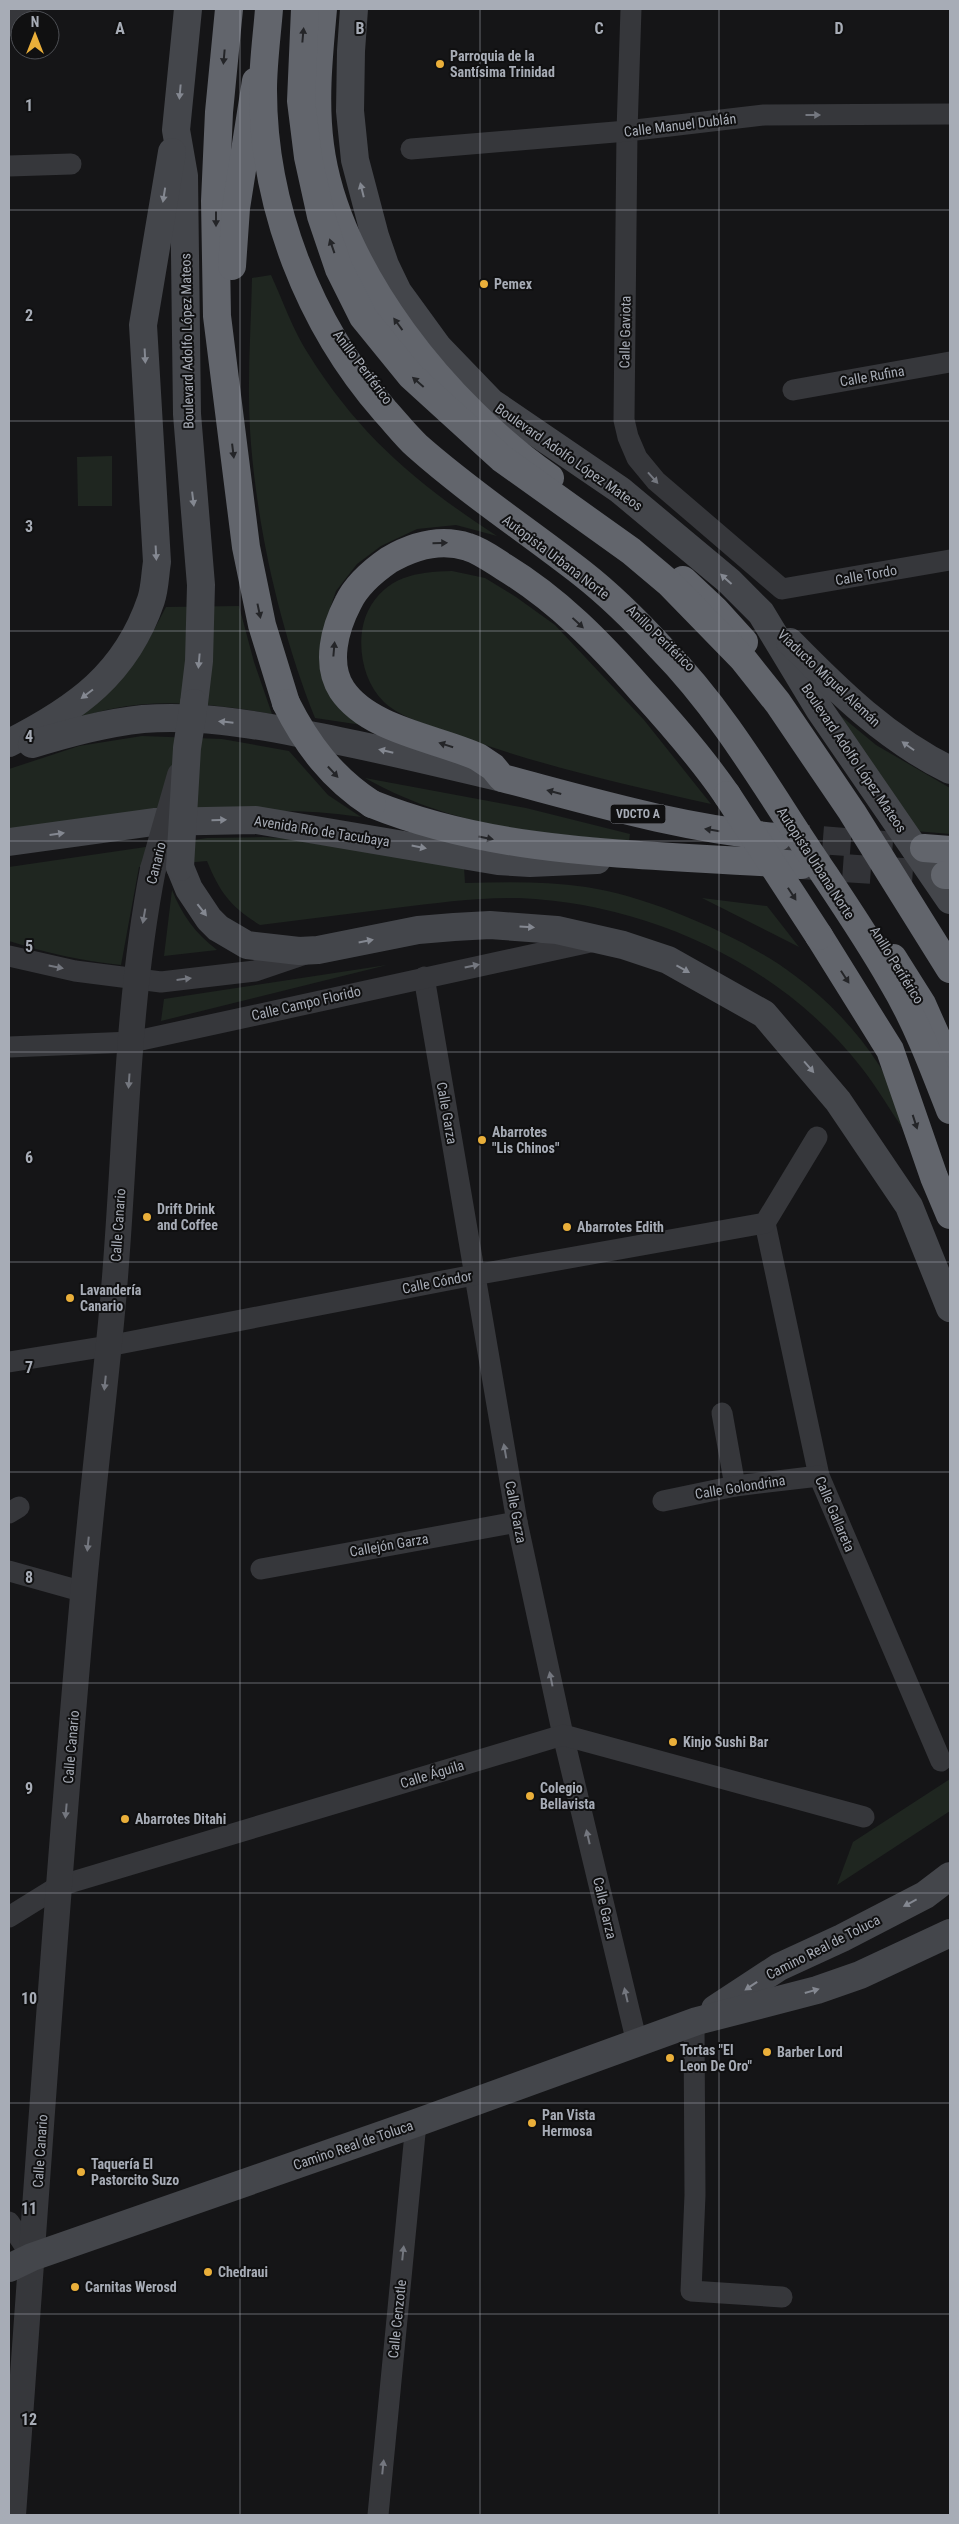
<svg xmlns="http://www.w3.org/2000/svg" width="959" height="2524" viewBox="0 0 959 2524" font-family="'Roboto Condensed',sans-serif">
<rect width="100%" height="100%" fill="#151517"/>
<g fill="#1f2620">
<path d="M271,275c12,26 22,56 38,80 51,81 108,129 188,181l-41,-11 -39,4 -36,17 -24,18 -21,27 -10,29 36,105 -47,-7c-35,-88 -59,-193 -65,-288 -3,-50 1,-102 2,-152z"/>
<polygon points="112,456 112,506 78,506 77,457"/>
<path d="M452,571l33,7 31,19 39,28 89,95 67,84c-89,-20 -177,-40 -263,-72 -21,-8 -47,-14 -64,-30 -23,-22 -29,-64 -16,-91 18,-35 48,-39 84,-40z"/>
<path d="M239,606l15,56 18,52c-53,-9 -107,-16 -161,-5 -13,2 -27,8 -40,12l40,-33 35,-43 20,-38z"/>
<polygon points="824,702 876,745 950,788 950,834 915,831"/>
<path d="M142,736l80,3 67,12 39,44 33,22c-116,-17 -236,7 -352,20v-68l70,-23z"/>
<path d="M365,778l161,30 104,26 -1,7c-98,-9 -176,-14 -264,-63z"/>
<path d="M263,837l50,3 151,27 1,16c40,-1 81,-2 121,4 62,9 158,50 208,88 33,24 63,56 85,90 12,18 17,44 24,64 -14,-21 -27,-43 -42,-62 -80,-103 -214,-164 -342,-169 -42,-1 -83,5 -124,10 -45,6 -90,11 -135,17 -29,-18 -40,-32 -53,-64l-68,6 -18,98c-39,-4 -75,-12 -112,-24v-74l198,-29z"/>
<path d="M172,890c10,25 23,43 45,60l-53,6z"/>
<polygon points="702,898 767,906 799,947"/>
<polygon points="387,965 161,1021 164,999"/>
<polygon points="950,1779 950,1811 837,1885 853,1842"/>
</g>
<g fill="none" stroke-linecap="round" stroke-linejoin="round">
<g stroke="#323337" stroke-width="28" stroke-dasharray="28 14" stroke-linecap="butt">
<polyline points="781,837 924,848"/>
<polyline points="801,865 945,875"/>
</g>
<g stroke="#36373b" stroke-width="21">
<polyline points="631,9 627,131 624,420 628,437 637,458 656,481 782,589 950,560"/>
<polyline points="9,26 21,9"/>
<polyline points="411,149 627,131 764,115 950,114"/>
<polyline points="9,166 71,164"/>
<polyline points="793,390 950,362"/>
<polyline points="9,956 75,971 161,982 255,971 308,953"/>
<polyline points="424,977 517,1522 563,1735 637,2043"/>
<polyline points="9,1047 132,1042 595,941"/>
<polyline points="765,1223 819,1476 941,1761"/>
<polyline points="9,1362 108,1346 474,1275 765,1223 817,1137"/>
<polyline points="722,1413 735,1486"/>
<polyline points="663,1501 735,1486 819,1476"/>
<polyline points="9,1513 19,1507"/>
<polyline points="261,1569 517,1522"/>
<polyline points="9,1571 84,1592"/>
<polyline points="9,1917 59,1886 563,1735 864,1817"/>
<polyline points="694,2022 695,2195 691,2291 782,2297"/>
<polyline points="9,2222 32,2257"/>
<polyline points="378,2515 416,2123"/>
</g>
<path stroke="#36373b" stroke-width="26" d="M13,2515c22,-306 43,-613 70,-919 8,-91 19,-182 28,-273 15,-151 13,-305 42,-454"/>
<g stroke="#44464b" stroke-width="28">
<polyline points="188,9 176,130 184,176 187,414 201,585 199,661 194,703"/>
<polyline points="354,9 351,51 350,111 355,160 375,236 385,265 398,292 438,347 491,402 620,490 729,581 761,613 819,709 950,900"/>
<path d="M790,642c49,50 97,97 160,128"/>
<path d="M9,743c67,-34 117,-69 142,-143 4,-12 4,-26 6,-38l-14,-237 29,-173"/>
<path d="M32,744c37,-11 73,-21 111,-25 52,-4 104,4 155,14 68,12 136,29 204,45"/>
<polyline points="9,842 154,822 256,820 498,861 530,863 597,860"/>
<polyline points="180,867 189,889 209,919 218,928 247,945 299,951 318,950 418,930 454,927 490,925 557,930 623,945 668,960 764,1014 838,1101 909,1206 950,1308"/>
<polyline points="715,2009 779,1967 842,1938 925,1895 950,1876"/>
<polyline points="9,2268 32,2257 416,2123 697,2021 817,1990 860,1975 950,1933"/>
</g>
<g stroke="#62656c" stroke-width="28">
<polyline points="229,9 219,112 215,201 217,316 246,547 262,625 286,703"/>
<path d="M323,9c-4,45 -9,90 -3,136 16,126 128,262 230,333"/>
<polyline points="232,266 236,208 256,81"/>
<polyline points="683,580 715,610 744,642"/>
<path d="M727,795c-26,-38 -55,-71 -86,-105 -41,-47 -83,-90 -137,-123 -11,-7 -23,-16 -36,-20 -27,-9 -55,-1 -79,13 -16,11 -33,26 -41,43 -13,25 -23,61 -6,87 27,40 94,48 136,67l15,10 9,11c91,24 181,51 276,59"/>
<path d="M372,804c137,55 284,49 429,61"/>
<polyline points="924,848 950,850"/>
<polyline points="945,875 950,875"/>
<polyline points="819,936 890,1050 934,1177 950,1215"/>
<polyline points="893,958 922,1004 950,1067"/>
</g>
<polyline stroke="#36373b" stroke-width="26" points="153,869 180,775"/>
<polyline stroke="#44464b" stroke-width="28" points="180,867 187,748 194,703"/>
<g stroke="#62656c" stroke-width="28">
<path d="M269,9c-2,26 -6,54 -6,81 0,116 46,234 122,321 11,12 21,25 32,35 53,47 111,85 166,128 28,22 54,48 78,74 53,54 92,117 132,179 33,51 69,101 99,154 24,40 41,85 58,129"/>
<polyline points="305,9 301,101 308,157 321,216 339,269 363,317 411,376 501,458 631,551 669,583 743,659 778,703 852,812 950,969"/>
<path d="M286,703c21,42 47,76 86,101"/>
<polyline points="727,795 819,936"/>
</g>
</g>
<defs><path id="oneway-solid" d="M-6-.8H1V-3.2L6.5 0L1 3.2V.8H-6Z" transform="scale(1.25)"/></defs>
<g fill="#242528">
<use href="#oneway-solid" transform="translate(303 35) rotate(-85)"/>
<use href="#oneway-solid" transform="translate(224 57) rotate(95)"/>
<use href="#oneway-solid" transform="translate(216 219) rotate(90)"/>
<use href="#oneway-solid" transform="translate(332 246) rotate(-109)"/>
<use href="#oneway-solid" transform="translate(398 324) rotate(-126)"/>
<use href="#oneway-solid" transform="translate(418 382) rotate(-139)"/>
<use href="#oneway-solid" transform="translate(233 451) rotate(83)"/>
<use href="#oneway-solid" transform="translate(440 543) rotate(-1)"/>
<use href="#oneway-solid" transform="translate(259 611) rotate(78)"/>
<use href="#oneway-solid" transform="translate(578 623) rotate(43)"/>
<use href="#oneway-solid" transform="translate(334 649) rotate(-85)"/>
<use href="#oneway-solid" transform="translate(446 745) rotate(-162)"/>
<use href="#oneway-solid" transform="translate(333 772) rotate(47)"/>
<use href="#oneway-solid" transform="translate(554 792) rotate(-165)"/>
<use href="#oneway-solid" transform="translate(712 830) rotate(-171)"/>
<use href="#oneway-solid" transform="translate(486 838) rotate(11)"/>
<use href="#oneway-solid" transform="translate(792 894) rotate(57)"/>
<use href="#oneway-solid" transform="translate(845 977) rotate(57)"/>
<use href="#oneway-solid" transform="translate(915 1122) rotate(72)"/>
</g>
<g fill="#848891">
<use href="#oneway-solid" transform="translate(180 92) rotate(95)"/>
<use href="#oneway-solid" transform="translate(362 190) rotate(-104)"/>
<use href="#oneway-solid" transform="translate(164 195) rotate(99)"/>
<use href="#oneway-solid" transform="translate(145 356) rotate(87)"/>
<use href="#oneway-solid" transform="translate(193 499) rotate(83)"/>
<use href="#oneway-solid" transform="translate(156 553) rotate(87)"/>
<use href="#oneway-solid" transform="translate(726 579) rotate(-138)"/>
<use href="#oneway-solid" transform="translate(199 661) rotate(95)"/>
<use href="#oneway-solid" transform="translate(87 694) rotate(143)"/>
<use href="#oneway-solid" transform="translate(226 722) rotate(-174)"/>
<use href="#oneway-solid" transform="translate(908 746) rotate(-145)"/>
<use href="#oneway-solid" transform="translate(386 751) rotate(-167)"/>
<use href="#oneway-solid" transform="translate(219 820) rotate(-1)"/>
<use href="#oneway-solid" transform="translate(57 834) rotate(-8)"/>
<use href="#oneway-solid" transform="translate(419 847) rotate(11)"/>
<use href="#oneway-solid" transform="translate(202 910) rotate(52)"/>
<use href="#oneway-solid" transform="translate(527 927) rotate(4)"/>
<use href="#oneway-solid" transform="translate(366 941) rotate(-11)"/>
<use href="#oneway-solid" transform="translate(683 969) rotate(29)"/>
<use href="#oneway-solid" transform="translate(809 1067) rotate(49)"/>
<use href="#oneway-solid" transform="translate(910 1903) rotate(152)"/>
<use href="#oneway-solid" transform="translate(751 1986) rotate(146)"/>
<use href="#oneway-solid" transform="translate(812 1991) rotate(-16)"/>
</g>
<g fill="#74777f">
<use href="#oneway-solid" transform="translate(813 115)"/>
<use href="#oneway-solid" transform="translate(653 478) rotate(48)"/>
<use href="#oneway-solid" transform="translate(144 916) rotate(100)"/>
<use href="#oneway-solid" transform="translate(472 966) rotate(-12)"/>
<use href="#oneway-solid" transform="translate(56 967) rotate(11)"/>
<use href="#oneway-solid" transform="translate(184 979) rotate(-7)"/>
<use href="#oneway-solid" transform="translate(129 1081) rotate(94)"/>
<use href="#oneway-solid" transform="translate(105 1383) rotate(96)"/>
<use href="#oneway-solid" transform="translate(505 1451) rotate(-100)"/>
<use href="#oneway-solid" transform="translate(88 1544) rotate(96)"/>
<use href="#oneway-solid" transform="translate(551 1679) rotate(-102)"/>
<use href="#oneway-solid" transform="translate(66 1811) rotate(95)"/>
<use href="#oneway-solid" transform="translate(588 1837) rotate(-103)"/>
<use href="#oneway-solid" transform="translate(626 1995) rotate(-103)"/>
<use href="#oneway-solid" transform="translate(403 2253) rotate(-84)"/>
<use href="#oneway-solid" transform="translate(383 2467) rotate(-84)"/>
</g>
<path fill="none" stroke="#a7acb6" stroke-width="1" stroke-opacity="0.55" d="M240,9v2506M480,9v2506M719,9v2506M9,210h941M9,421h941M9,631h941M9,841h941M9,1052h941M9,1262h941M9,1472h941M9,1683h941M9,1893h941M9,2103h941M9,2314h941"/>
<g fill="#eaaf3a" stroke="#101011" stroke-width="2">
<circle cx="440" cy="64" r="5"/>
<circle cx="484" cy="284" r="5"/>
<circle cx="482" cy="1140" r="5"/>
<circle cx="147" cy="1217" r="5"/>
<circle cx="567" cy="1227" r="5"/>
<circle cx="70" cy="1298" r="5"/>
<circle cx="673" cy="1742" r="5"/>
<circle cx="530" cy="1796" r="5"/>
<circle cx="125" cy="1819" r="5"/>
<circle cx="767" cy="2052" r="5"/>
<circle cx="670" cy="2058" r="5"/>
<circle cx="532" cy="2123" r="5"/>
<circle cx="81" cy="2172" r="5"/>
<circle cx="208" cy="2272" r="5"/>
<circle cx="75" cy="2287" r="5"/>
</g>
<g text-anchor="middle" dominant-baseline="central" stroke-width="4" stroke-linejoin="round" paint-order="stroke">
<rect fill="#101011" stroke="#7a7d84" stroke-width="1" x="610.5" y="804.5" width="55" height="19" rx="4"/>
<g font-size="12" font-weight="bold" fill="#a7acb6">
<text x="638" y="814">VDCTO A</text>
</g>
<g font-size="14" font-weight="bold" fill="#a7acb6" stroke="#101011" text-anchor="start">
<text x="450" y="56">Parroquia de la<tspan x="450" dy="16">Santísima Trinidad</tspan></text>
<text x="494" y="284">Pemex</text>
<text x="492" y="1132">Abarrotes<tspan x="492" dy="16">"Lis Chinos"</tspan></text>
<text x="157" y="1209">Drift Drink<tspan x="157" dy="16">and Coffee</tspan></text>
<text x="577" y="1227">Abarrotes Edith</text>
<text x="80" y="1290">Lavandería<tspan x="80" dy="16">Canario</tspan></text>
<text x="683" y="1742">Kinjo Sushi Bar</text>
<text x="540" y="1788">Colegio<tspan x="540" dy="16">Bellavista</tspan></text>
<text x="135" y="1819">Abarrotes Ditahi</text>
<text x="680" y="2050">Tortas "El<tspan x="680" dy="16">Leon De Oro"</tspan></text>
<text x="777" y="2052">Barber Lord</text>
<text x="542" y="2115">Pan Vista<tspan x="542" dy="16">Hermosa</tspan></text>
<text x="91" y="2164">Taquería El<tspan x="91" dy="16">Pastorcito Suzo</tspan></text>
<text x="218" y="2272">Chedraui</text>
<text x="85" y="2287">Carnitas Werosd</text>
</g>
<g font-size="14" fill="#a7acb6" stroke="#101011">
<text transform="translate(680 125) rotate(-7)">Calle Manuel Dublán</text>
<text transform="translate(625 332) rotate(-89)">Calle Gaviota</text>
<text transform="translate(187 341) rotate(-91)">Boulevard Adolfo López Mateos</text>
<text transform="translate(363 367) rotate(53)">Anillo Periférico</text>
<text transform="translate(872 376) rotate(-10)">Calle Rufina</text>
<text transform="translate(569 457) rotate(35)">Boulevard Adolfo López Mateos</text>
<text transform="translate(556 557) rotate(37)">Autopista Urbana Norte</text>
<text transform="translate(866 575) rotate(-10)">Calle Tordo</text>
<text transform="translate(661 638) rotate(44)">Anillo Periférico</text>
<text transform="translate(829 678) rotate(43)">Viaducto Miguel Alemán</text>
<text transform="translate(854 758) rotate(56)">Boulevard Adolfo López Mateos</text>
<text transform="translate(322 831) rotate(9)">Avenida Río de Tacubaya</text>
<text transform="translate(156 863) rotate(-76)">Canario</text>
<text transform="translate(816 863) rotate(57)">Autopista Urbana Norte</text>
<text transform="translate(897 965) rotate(58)">Anillo Periférico</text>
<text transform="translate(306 1003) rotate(-13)">Calle Campo Florido</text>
<text transform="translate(447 1113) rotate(80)">Calle Garza</text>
<text transform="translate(118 1225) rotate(-86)">Calle Canario</text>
<text transform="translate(437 1282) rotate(-11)">Calle Cóndor</text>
<text transform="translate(740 1487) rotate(-9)">Calle Golondrina</text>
<text transform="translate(516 1512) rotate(79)">Calle Garza</text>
<text transform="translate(835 1514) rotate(67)">Calle Gallareta</text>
<text transform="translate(389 1545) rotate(-10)">Callejón Garza</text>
<text transform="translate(71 1747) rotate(-85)">Calle Canario</text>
<text transform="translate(432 1774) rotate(-17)">Calle Águila</text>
<text transform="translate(605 1908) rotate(77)">Calle Garza</text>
<text transform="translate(823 1947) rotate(-27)">Camino Real de Toluca</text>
<text transform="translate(353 2145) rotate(-19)">Camino Real de Toluca</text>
<text transform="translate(40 2151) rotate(-86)">Calle Canario</text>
<text transform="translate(397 2319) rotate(-84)">Calle Cenzotle</text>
</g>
</g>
<g font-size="16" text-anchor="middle" font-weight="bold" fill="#a7acb6" stroke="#101011" stroke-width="4" stroke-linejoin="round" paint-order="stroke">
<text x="120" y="34">A</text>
<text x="360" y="34">B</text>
<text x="599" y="34">C</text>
<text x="839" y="34">D</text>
<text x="29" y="111">1</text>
<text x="29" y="321">2</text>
<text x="29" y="532">3</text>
<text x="29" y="742">4</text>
<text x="29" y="952">5</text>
<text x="29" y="1163">6</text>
<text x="29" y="1373">7</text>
<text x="29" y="1583">8</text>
<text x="29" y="1794">9</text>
<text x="29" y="2004">10</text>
<text x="29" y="2214">11</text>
<text x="29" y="2425">12</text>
</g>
<rect width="959" height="2524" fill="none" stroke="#a7acb6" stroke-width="20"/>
<g transform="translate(35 35)"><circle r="24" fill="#101011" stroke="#4c4e53"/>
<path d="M0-4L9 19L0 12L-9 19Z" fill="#eaaf3a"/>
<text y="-8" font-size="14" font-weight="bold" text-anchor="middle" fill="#a7acb6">N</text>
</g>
</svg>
